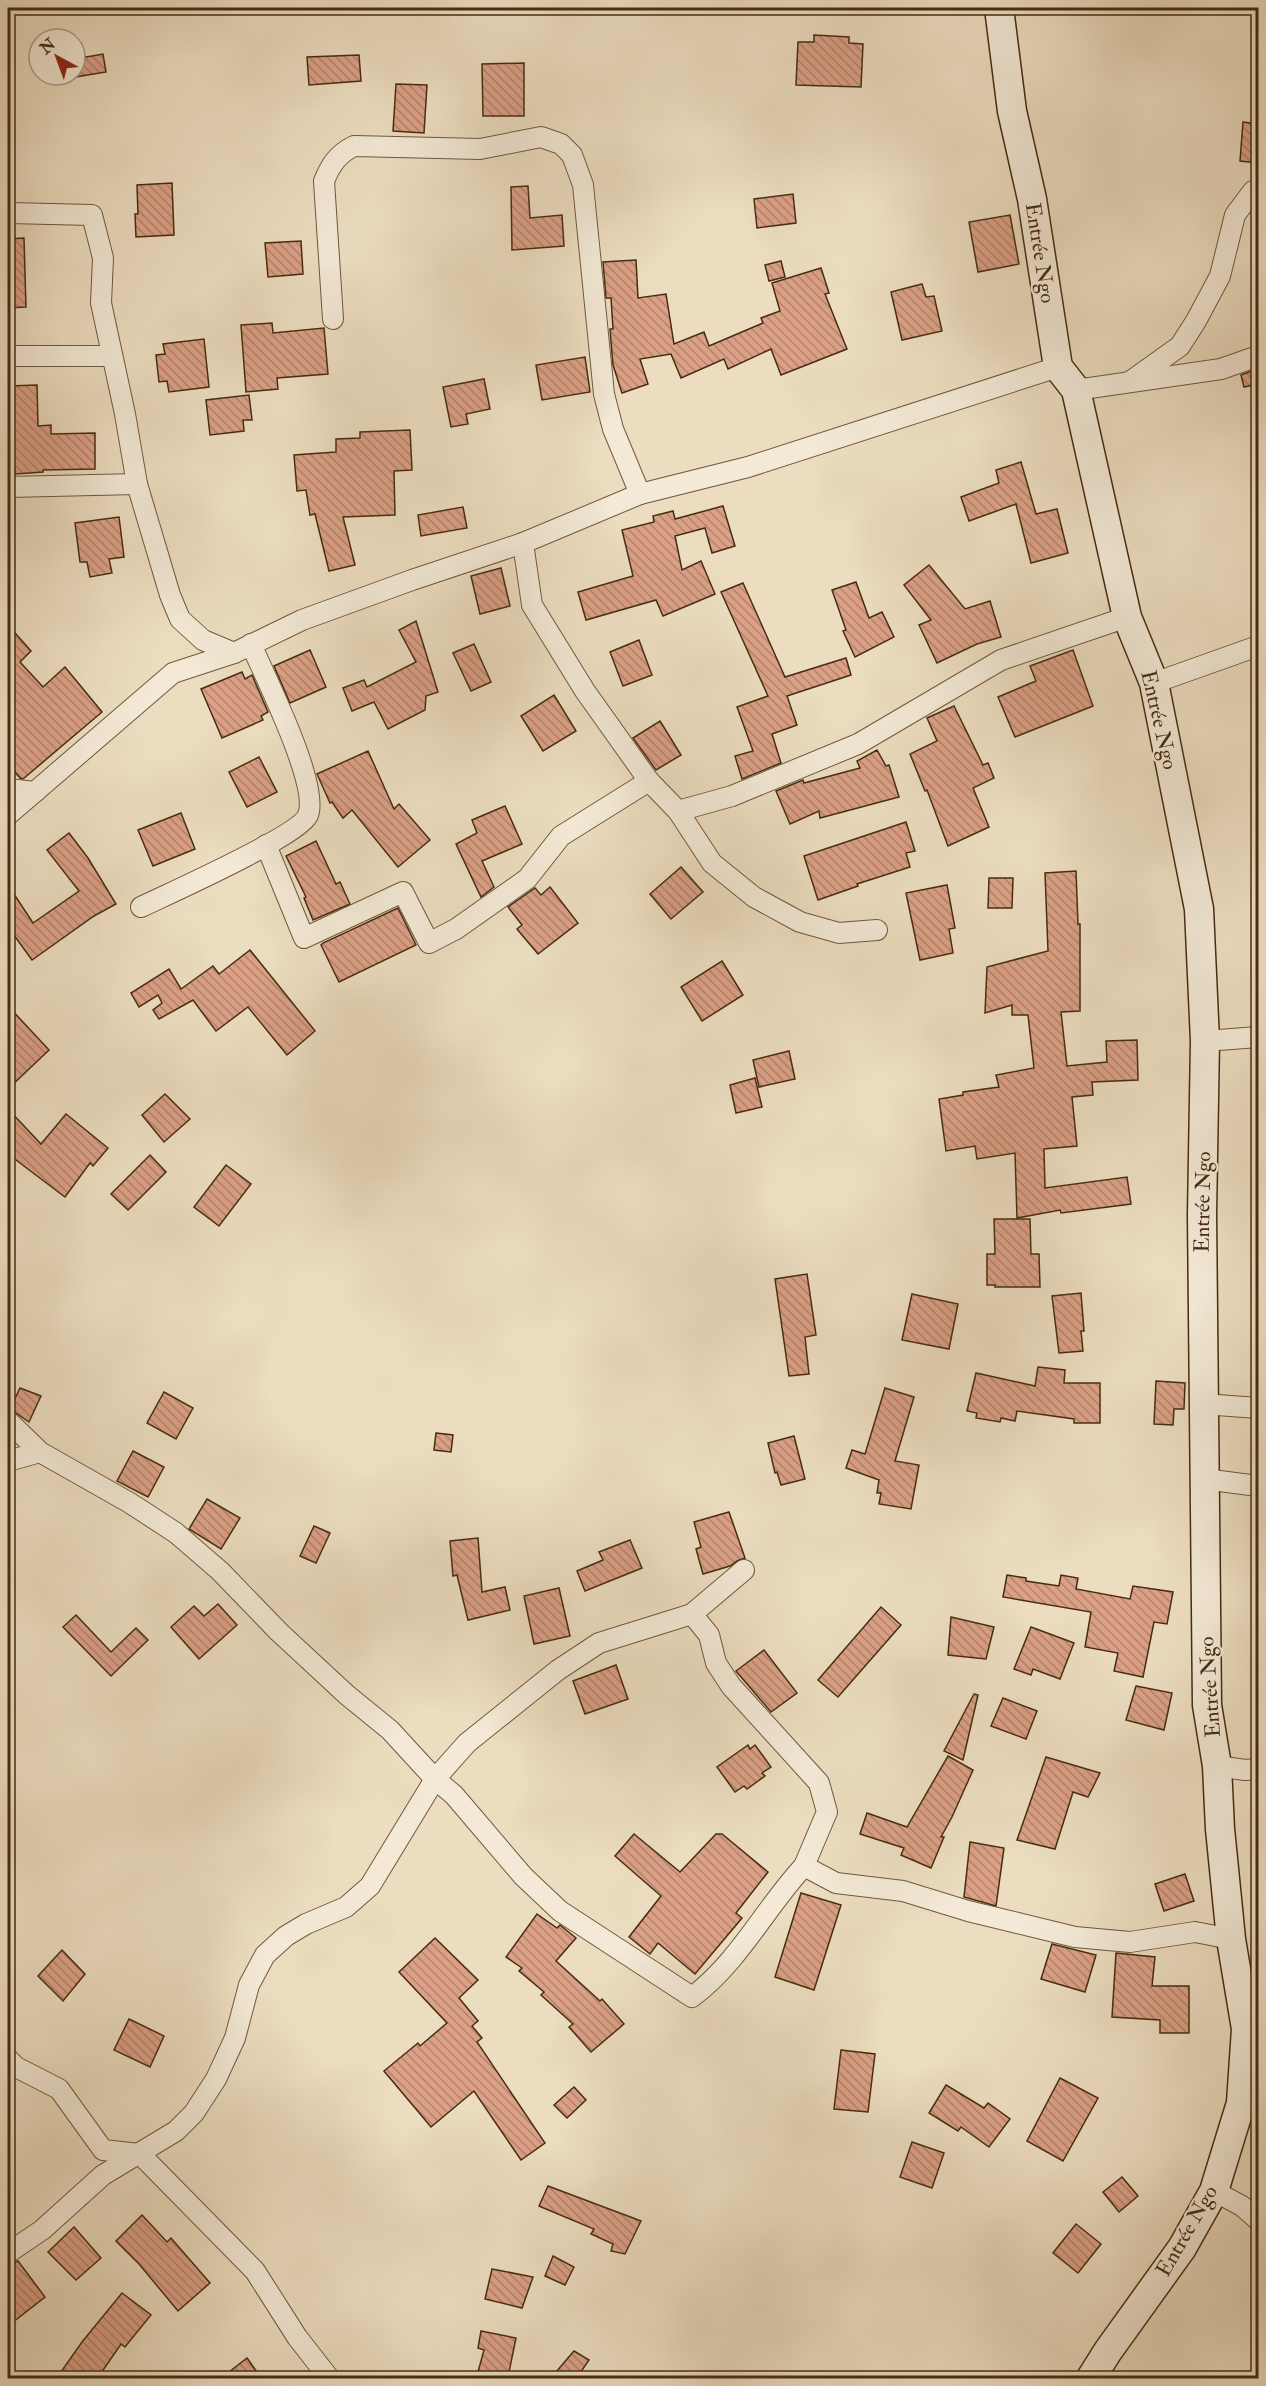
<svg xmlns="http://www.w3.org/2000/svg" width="1266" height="2386" viewBox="0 0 1266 2386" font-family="'IM FELL Double Pica',serif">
<defs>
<pattern id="building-back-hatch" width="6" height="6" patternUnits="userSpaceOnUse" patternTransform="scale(1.5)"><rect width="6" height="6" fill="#dba086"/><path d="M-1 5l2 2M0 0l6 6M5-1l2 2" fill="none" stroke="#b3836c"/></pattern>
</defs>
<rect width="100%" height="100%" fill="#ecddc0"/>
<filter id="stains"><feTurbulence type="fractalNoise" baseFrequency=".00333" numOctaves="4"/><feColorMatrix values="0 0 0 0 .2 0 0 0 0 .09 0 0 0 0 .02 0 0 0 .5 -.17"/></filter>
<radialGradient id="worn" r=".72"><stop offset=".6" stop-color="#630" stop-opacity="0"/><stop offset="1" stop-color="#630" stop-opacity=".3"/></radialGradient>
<g fill="url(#building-back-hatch)" stroke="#462c10" stroke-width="1.5">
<polygon points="814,35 849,37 849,43 863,44 861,87 796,85 798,42 814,42"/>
<polygon points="103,54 106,72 75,77 75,59"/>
<polygon points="359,55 361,81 309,85 307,57"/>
<polygon points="524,63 524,116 483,116 482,64"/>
<polygon points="396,84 427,85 424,133 393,131"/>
<polygon points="1243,122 1258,124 1258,163 1240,161"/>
<polygon points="172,183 174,235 136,237 135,214 138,214 137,185"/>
<polygon points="528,186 530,218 562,215 564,246 512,250 511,187"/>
<polygon points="793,194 796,223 757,228 754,199"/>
<polygon points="1010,215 1019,264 978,272 969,222"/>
<polygon points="24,238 26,307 8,308 8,239"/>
<polygon points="301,241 303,274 268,277 265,243"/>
<polygon points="636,260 638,298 666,294 674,344 704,332 709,346 763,323 761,318 780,311 772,283 821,268 829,293 825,294 847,349 781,375 771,349 728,369 724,359 681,378 671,354 640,359 648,384 622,393 613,365 610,329 613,329 611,298 606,298 603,262"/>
<polygon points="781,261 785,277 769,281 765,265"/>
<polygon points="922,284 926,297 934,296 942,331 902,340 891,292"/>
<polygon points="272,323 273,333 324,328 328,374 277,378 278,389 246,392 241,325"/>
<polygon points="204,339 209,387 169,392 167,381 159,382 156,355 165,354 163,344"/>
<polygon points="585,357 590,392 542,400 536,365"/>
<polygon points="1257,369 1258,384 1244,387 1241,375"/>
<polygon points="484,379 490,409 466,414 468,424 451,427 443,387"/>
<polygon points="37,385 38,426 51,425 51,434 95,433 95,469 43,470 43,472 15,474 15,470 8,470 8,386"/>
<polygon points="249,395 252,420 243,420 244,431 210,435 206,400"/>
<polygon points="410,430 412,470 394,471 395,515 343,517 355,565 329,571 315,514 310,515 306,490 297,491 294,455 336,452 336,439 360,438 360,432"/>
<polygon points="1021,462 1036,514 1057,509 1068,553 1031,563 1016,504 969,521 961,497 999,483 996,470"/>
<polygon points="723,506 735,546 712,553 705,528 675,536 682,570 701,561 715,594 663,616 656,600 586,620 578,592 633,576 622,530 654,522 653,516 673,511 675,519"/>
<polygon points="463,507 467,528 421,536 418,515"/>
<polygon points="119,517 124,557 109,559 112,573 90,577 87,562 80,562 75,523"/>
<polygon points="929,565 965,609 990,601 1001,637 977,644 937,663 919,625 931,620 904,585"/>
<polygon points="501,568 510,606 480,614 471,576"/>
<polygon points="856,582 869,618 882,612 894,637 855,657 843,631 846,630 832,590"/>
<polygon points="743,583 785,677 846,658 851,675 787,696 797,725 772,734 781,763 742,779 735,756 753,751 737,707 768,696 721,592"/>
<polygon points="416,621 438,692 426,696 425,710 388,729 374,702 352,711 343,688 364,680 367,687 416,662 399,630"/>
<polygon points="8,625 31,651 20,662 43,687 65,667 102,712 23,779 20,778 8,764"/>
<polygon points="639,640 652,675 623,686 610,652"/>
<polygon points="474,644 491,682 471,691 453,653"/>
<polygon points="310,650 326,687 290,703 274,666"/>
<polygon points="1073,650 1093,706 1015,737 998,697 1036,681 1030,666"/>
<polygon points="242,672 245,679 252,675 268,712 261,716 263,720 222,738 201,689"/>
<polygon points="554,695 576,731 543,751 521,716"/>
<polygon points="954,706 983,765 988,763 994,778 973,788 989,827 948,846 927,790 925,791 910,754 937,741 927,718"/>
<polygon points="660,721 681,755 656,770 633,738"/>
<polygon points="877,750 886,766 889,765 899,797 820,818 819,811 790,824 776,791 803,780 804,783 860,768 857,761"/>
<polygon points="368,751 394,809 399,804 430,840 398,867 352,810 343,818 332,802 330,803 317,774"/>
<polygon points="259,757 277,792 247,807 229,772"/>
<polygon points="505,806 522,844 482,861 494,887 481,897 456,844 477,833 472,820"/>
<polygon points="181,813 195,849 153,866 138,830"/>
<polygon points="906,822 915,851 906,853 910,867 857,884 858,886 818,900 804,856"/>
<polygon points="69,833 88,858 116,904 94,916 32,960 8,927 8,885 33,923 79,891 47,850"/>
<polygon points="316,841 336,884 340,882 350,904 313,920 304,898 306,897 286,856"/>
<polygon points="681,867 703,892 671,919 650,894"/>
<polygon points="1076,871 1078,924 1080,924 1080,1011 1061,1012 1067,1066 1107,1062 1106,1041 1137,1040 1138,1080 1092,1082 1093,1095 1072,1097 1077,1146 1044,1149 1045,1188 1127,1177 1131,1204 1061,1213 1060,1210 1017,1218 1015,1153 977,1159 975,1146 946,1151 939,1099 963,1095 963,1092 999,1087 996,1075 1034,1068 1028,1015 1012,1015 1012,1005 985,1013 987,967 1048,951 1045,873"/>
<polygon points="989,878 1013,878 1012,908 988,908"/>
<polygon points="947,885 955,928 949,929 953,953 920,960 906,893"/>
<polygon points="550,887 578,923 538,954 517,929 522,925 508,907 535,888 541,895"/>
<polygon points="398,908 416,945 339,982 321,945 323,943"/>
<polygon points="250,950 315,1031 287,1055 248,1007 216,1031 193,1000 159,1019 153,1010 162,1003 158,995 139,1007 131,993 169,969 181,989 213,966 219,974"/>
<polygon points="722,961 743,995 702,1021 681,987"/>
<polygon points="8,1006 49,1050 8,1089"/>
<polygon points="789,1051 795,1079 759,1087 753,1060"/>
<polygon points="755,1078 762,1107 736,1113 730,1085"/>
<polygon points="165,1094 190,1119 164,1142 142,1115"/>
<polygon points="8,1109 41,1144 66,1114 108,1148 93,1166 90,1163 65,1197 8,1154"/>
<polygon points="150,1155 166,1172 128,1210 111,1194"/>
<polygon points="226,1165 251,1184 219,1226 194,1207"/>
<polygon points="994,1219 1030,1219 1031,1254 1039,1254 1040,1287 995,1287 995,1285 987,1285 987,1254 995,1254"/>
<polygon points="807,1274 816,1335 805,1337 809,1374 789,1376 775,1279"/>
<polygon points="1081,1293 1084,1331 1081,1331 1083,1351 1059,1353 1052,1296"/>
<polygon points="912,1294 958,1304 949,1349 902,1340"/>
<polygon points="1038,1367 1065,1370 1064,1383 1100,1383 1100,1423 1074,1423 1074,1419 1017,1411 1015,1421 1001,1418 1000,1422 976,1418 977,1413 967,1411 976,1373 1035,1386"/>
<polygon points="1156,1381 1185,1383 1184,1409 1174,1409 1173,1425 1154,1424"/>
<polygon points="20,1388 41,1396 29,1422 10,1409"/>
<polygon points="885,1388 914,1397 895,1461 919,1465 911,1509 879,1504 881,1493 877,1493 879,1480 846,1468 852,1450 865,1454"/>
<polygon points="164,1392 193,1408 176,1439 147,1423"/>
<polygon points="436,1433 453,1435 451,1452 434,1450"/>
<polygon points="794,1436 805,1479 781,1485 777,1472 775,1473 768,1443"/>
<polygon points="133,1451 164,1467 148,1497 117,1481"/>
<polygon points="207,1499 240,1518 221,1549 189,1529"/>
<polygon points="729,1512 745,1558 737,1561 730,1566 703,1574 696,1549 701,1547 694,1522"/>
<polygon points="314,1526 330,1533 316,1563 300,1556"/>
<polygon points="478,1538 482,1592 505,1587 510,1610 468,1620 457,1575 453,1576 450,1541"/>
<polygon points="630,1540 642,1568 585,1591 577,1571 603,1560 599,1552"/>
<polygon points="1007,1575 1026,1578 1026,1581 1059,1586 1061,1575 1078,1578 1076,1589 1130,1599 1133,1586 1173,1592 1167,1624 1154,1622 1143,1677 1114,1671 1118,1653 1085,1647 1091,1612 1003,1597"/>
<polygon points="559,1588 570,1636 534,1644 524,1596"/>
<polygon points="218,1604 237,1625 199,1659 171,1627 194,1606 204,1616"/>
<polygon points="881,1607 901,1625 838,1697 818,1680"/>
<polygon points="76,1615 111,1652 136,1628 148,1640 111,1676 63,1627"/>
<polygon points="951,1617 994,1627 986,1659 948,1655"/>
<polygon points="1031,1627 1074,1643 1060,1679 1033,1669 1031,1675 1014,1669"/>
<polygon points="764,1650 797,1693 771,1712 736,1671"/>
<polygon points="616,1665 628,1699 585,1714 573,1681"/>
<polygon points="1136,1686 1172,1693 1164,1730 1126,1720"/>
<polygon points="974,1694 978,1695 963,1760 944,1751"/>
<polygon points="1003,1698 1037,1711 1026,1739 991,1726"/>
<polygon points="748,1745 750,1749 755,1745 771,1767 762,1773 765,1776 747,1789 744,1786 735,1792 717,1767"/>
<polygon points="948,1756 973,1770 952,1817 941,1837 944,1837 931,1868 901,1855 904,1848 860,1834 867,1813 907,1827"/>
<polygon points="1046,1757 1100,1773 1088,1797 1073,1792 1055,1849 1017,1840"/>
<polygon points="634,1834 680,1872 716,1834 722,1834 768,1872 736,1913 742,1918 695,1974 658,1943 650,1954 629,1937 661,1896 615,1856"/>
<polygon points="970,1842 1004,1848 996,1906 964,1897"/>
<polygon points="1185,1874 1194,1901 1164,1911 1155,1884"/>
<polygon points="801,1893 841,1905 814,1990 775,1977"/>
<polygon points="537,1914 557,1928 560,1925 576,1938 556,1961 600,2001 602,1999 624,2024 591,2052 569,2027 573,2024 541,1995 544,1992 519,1971 522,1968 506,1957"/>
<polygon points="435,1938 478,1980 459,1998 478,2021 472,2026 482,2038 477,2042 545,2143 521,2160 474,2091 431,2127 384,2071 418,2043 420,2046 447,2023 399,1972"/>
<polygon points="1052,1944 1096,1955 1085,1992 1041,1979"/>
<polygon points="62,1950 85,1974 63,2001 38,1976"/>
<polygon points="1116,1953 1155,1957 1152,1986 1189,1986 1189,2033 1160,2033 1160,2020 1112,2017"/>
<polygon points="129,2019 164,2036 150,2067 114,2050"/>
<polygon points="841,2050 875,2054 868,2112 834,2109"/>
<polygon points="1060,2078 1098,2098 1063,2161 1027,2141"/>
<polygon points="946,2085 984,2108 988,2103 1010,2119 989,2147 961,2127 958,2131 929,2113"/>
<polygon points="574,2087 586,2100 567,2118 554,2105"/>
<polygon points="912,2142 944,2153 932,2188 900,2177"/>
<polygon points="1122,2177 1138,2196 1119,2212 1103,2192"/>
<polygon points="548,2186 641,2221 625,2254 611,2251 613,2244 591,2234 594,2229 539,2206"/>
<polygon points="142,2215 167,2242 171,2238 210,2283 178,2311 139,2264 116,2241"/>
<polygon points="1076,2224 1101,2244 1078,2273 1053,2253"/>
<polygon points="74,2227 101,2258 76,2280 48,2252"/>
<polygon points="553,2256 574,2267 565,2285 545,2276"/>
<polygon points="18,2261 45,2297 8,2326 8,2265"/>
<polygon points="492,2269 533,2277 522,2308 485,2299"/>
<polygon points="122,2293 151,2315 125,2347 121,2344 97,2379 56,2379 82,2342"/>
<polygon points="481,2331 516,2338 508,2377 478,2372 484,2350 478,2348"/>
<polygon points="574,2351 589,2360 576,2379 550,2379"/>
<polygon points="247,2358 262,2379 220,2379"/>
</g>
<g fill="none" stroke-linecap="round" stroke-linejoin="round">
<g stroke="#70583c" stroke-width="22">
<g id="street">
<polyline points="8,213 92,215 103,258 101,303 125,414 137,484 170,595 180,619 203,640 234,653"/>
<path d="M333,319l-9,-138c7,-17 14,-27 30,-35l126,3 61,-12 20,7 11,11 11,30 21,209 9,35 27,65"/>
<polyline points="8,356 112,356"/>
<polyline points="1131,381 1180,346 1196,321 1220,276 1235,215 1253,191 1258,190"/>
<polyline points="1076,390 1221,369 1258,356"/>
<polyline points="8,487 137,484"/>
<polyline points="523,543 532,605 585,691 649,781 678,811 712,863 754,897 800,922 839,933 877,930"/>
<polyline points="1154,683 1258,646"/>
<polyline points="8,789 35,792"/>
<polyline points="678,811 732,796 858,744 1001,660 1127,617"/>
<polyline points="8,815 173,673 234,653 302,620 412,580 523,543 640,494 748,467 1058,367"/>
<polyline points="266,845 304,938 403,892 429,943 456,929 527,879 561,836 649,781"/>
<path d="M141,907c27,-13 159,-72 167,-92 12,-30 -43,-138 -57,-171"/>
<polyline points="1205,1041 1258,1037"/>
<polyline points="1203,1404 1258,1408"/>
<path d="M8,1421l32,31 90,51 46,30 44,38 59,61 68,63 43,35 45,49 19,16 69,81 37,35 132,86c47,-35 73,-89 112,-131l32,17 67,8 65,20 107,26 55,5 65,-10 36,7"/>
<polyline points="8,1461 40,1452"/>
<polyline points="1204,1479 1258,1486"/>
<polyline points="692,1614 709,1635 716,1663 731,1686 819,1783 827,1812 804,1866"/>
<polyline points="1217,1766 1245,1770 1258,1769"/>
<polyline points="8,2059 16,2067 59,2089 103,2150 140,2154 255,2271 297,2337 329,2378"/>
<polyline points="1214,2191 1242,2206 1258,2220"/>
<polyline points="8,2253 42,2230 103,2175 176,2131 194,2113 216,2079 235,2038 249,1985 265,1955 286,1936 306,1924 346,1907 370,1886 435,1779 467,1743 558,1670 599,1643 692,1614 744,1570"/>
</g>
</g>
<g stroke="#462c10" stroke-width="31">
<polyline id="secondary" points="999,8 1012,111 1032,199 1058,367 1076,390 1127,617 1154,683 1199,909 1205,1041 1202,1215 1207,1705 1217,1766 1220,1829 1231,1939 1246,2029 1241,2103 1214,2191 1182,2248 1108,2351 1091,2378"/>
</g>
<use href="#street" stroke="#f3e9d6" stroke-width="20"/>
<use href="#secondary" stroke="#f3e9d6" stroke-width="28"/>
</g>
<g text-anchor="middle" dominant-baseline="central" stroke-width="4.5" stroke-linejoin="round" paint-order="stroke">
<g font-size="21" fill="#462c10" stroke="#f3e9d6">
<text transform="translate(1040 253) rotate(81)">Entrée Ngo</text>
<text transform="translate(1159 720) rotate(77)">Entrée Ngo</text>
<text transform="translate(1203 1202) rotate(-89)">Entrée Ngo</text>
<text transform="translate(1210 1687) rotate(-94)">Entrée Ngo</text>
<text transform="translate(1187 2231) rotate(-60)">Entrée Ngo</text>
</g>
</g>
<rect width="1266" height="2386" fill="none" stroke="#ecddc0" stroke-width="30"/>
<rect x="9" y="9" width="1248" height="2368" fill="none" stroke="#462c10" stroke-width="3"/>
<rect x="15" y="15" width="1236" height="2356" fill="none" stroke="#462c10" stroke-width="1.5"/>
<g transform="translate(57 57) rotate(319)"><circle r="28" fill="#f3e9d6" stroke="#ae9d87" stroke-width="1.5"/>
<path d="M0-4.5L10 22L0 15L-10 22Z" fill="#8f2418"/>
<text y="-9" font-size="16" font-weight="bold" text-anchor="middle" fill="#462c10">N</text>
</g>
<rect width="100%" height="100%" filter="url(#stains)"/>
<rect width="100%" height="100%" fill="url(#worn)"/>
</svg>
